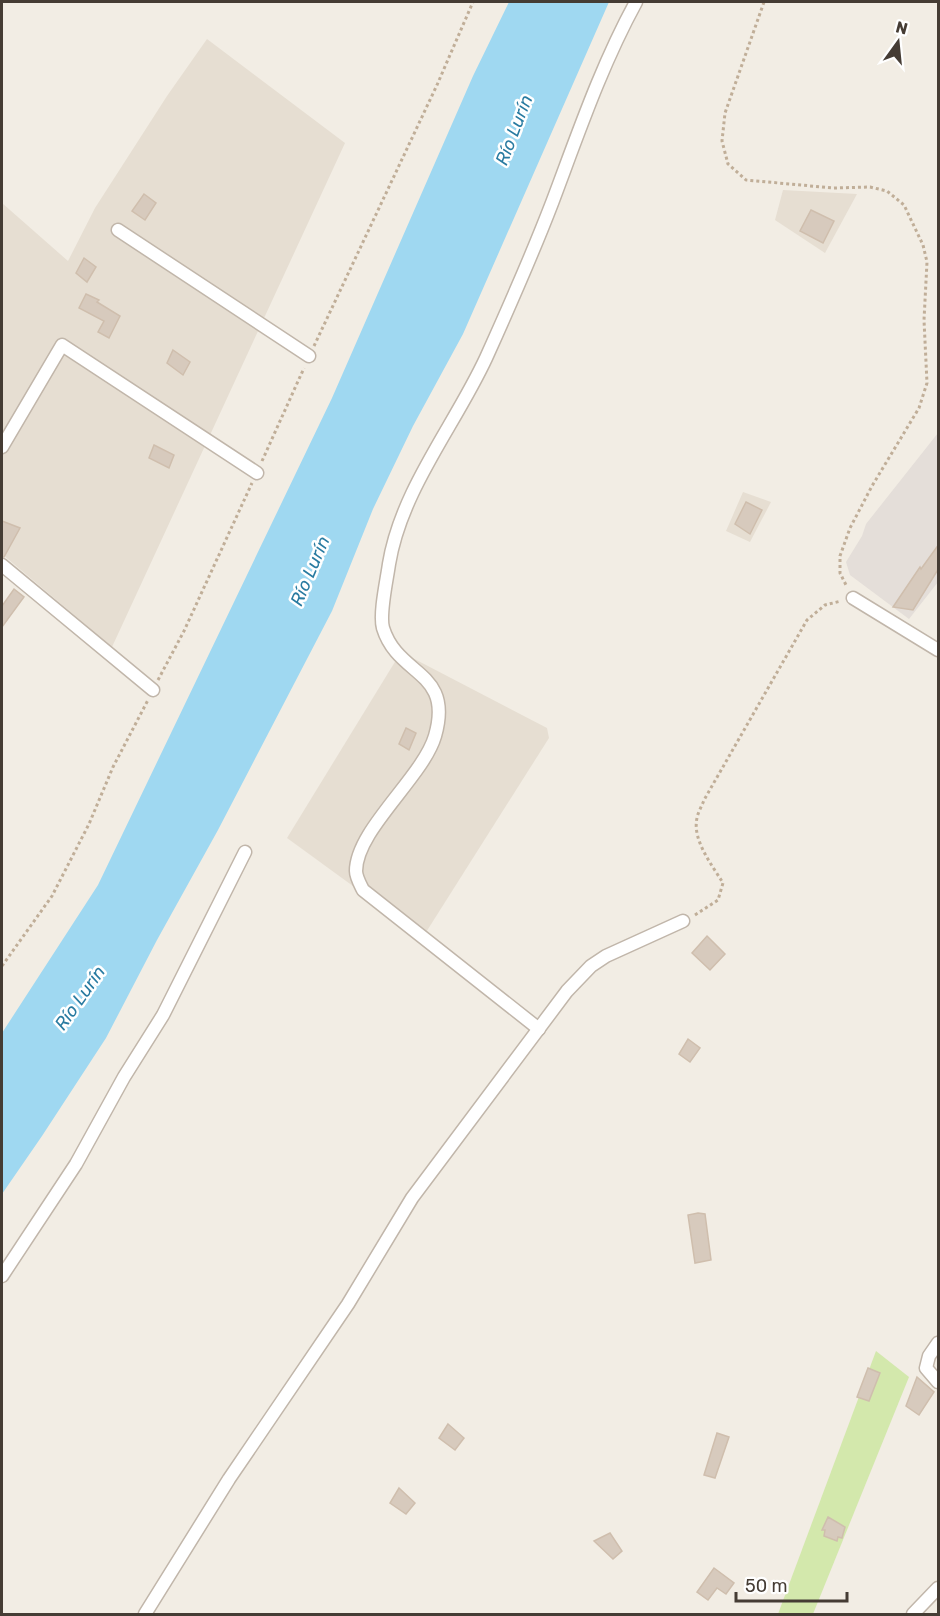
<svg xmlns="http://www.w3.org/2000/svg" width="940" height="1616" viewBox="0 0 940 1616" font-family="Rubik,sans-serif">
<rect width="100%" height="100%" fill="#f2ede4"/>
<g fill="#e6ded2">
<polygon points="207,39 345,143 112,647 2,554 2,203 68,261 95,208 167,96"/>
<polygon points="783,190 857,194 825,253 775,220"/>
<polygon points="743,492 771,502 750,542 726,531"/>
<polygon points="401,652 547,728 549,738 423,937 287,838"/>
</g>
<polygon fill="#e4ded9" points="938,433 938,582 909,619 850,575 846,562 862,536 866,524"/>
<polygon fill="#d3e8ac" points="876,1351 909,1377 813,1614 778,1614"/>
<polygon fill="#9fd8f1" points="509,2 609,2 463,334 413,426 373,509 332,611 218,830 157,940 106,1038 42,1136 2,1194 2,1033 98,885 332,398 473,76"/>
<g fill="#d7cabd" stroke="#cfbead" stroke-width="1.5">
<polygon points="144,194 156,203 145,220 132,211"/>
<polygon points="811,210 834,221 823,243 800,231"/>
<polygon points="84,258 96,267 87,282 76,273"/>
<polygon points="86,294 99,300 97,302 120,316 109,338 98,332 104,321 79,308"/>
<polygon points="173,350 190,362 183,375 167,363"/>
<polygon points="154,445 174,455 169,468 149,458"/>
<polygon points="746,502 762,510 750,534 735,524"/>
<polygon points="2,521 20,528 4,557 2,557"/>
<polygon points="939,544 939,568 913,610 893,607 920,567 921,569"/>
<polygon points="14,589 24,597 2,627 2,606"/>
<polygon points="406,728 416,733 409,750 399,744"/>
<polygon points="707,936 725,954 710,970 692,953"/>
<polygon points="688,1039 700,1048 690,1062 679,1054"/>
<polygon points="698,1213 705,1214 711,1260 695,1263 688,1215"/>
<polygon points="868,1368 880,1373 869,1401 857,1397"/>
<polygon points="917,1377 934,1392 919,1415 906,1406"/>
<polygon points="448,1424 464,1438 455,1450 439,1438"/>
<polygon points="717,1433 729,1437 715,1478 704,1475"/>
<polygon points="399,1488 415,1503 406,1514 390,1503"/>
<polygon points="828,1517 845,1527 842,1538 838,1537 837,1541 824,1536 825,1530 822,1530"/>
<polygon points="610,1533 622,1551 613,1559 594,1541"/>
<polygon points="714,1568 734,1583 726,1594 717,1588 708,1600 697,1592"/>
</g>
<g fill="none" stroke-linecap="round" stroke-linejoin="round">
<g stroke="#c1b6aa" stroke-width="15">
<g id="minor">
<polyline points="118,230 309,356"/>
<polyline points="2,447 62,345 257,473"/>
<polyline points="2,565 153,690"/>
<polyline points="853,598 938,650"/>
<path d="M539,1029l-176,-139c-3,-6 -7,-13 -7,-19 0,-41 67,-94 79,-135 19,-66 -37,-59 -52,-108 -4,-14 4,-49 6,-64 12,-74 66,-139 97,-206 23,-51 46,-103 66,-155 26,-69 49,-137 84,-201"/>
<polyline points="2,1276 76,1164 124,1077 163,1015 245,852"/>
<polyline points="938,1343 929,1356 926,1368 938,1382"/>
<polyline points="145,1614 229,1479 348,1304 412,1198 567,991 591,966 606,956 683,921"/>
<polyline points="913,1614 938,1588"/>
</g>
</g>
<g stroke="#c0ae98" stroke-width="3" stroke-dasharray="3 3" stroke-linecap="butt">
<polyline points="764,2 725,113 722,141 728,164 746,180 833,188 870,187 887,191 904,205 923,245 927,262 924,320 927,383 919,408 872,486 850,528 840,556 840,573 847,587"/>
<polyline points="314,346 437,85 473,2"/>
<polyline points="262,461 304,368"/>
<polyline points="158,680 184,631 252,483"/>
<path d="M695,915l23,-15 5,-17c-11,-18 -31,-43 -26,-65 1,-6 5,-12 7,-18l103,-180 18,-15 16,-4"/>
<polyline points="2,966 52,896 89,824 113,767 148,700"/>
</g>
<use href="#minor" stroke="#fff" stroke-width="12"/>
</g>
<g text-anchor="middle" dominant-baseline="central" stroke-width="5" stroke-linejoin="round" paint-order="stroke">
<g font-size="18" font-style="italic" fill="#297ba1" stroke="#fff">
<text transform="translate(514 130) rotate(-69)">Río Lurín</text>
<text transform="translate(310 571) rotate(-67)">Río Lurín</text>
<text transform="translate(80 998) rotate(-55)">Río Lurín</text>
</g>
</g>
<rect width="940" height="1616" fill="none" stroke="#453c34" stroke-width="6"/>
<g transform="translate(898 42) rotate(15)" stroke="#ffffff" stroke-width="4.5" paint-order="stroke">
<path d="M0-4.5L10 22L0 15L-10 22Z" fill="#453c34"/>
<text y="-9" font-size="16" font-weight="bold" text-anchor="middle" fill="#453c34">N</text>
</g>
<path d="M736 1592v9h111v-9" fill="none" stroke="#453c34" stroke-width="3"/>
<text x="745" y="1592" font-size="18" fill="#453c34" stroke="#ffffff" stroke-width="4.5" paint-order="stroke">50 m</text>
</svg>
